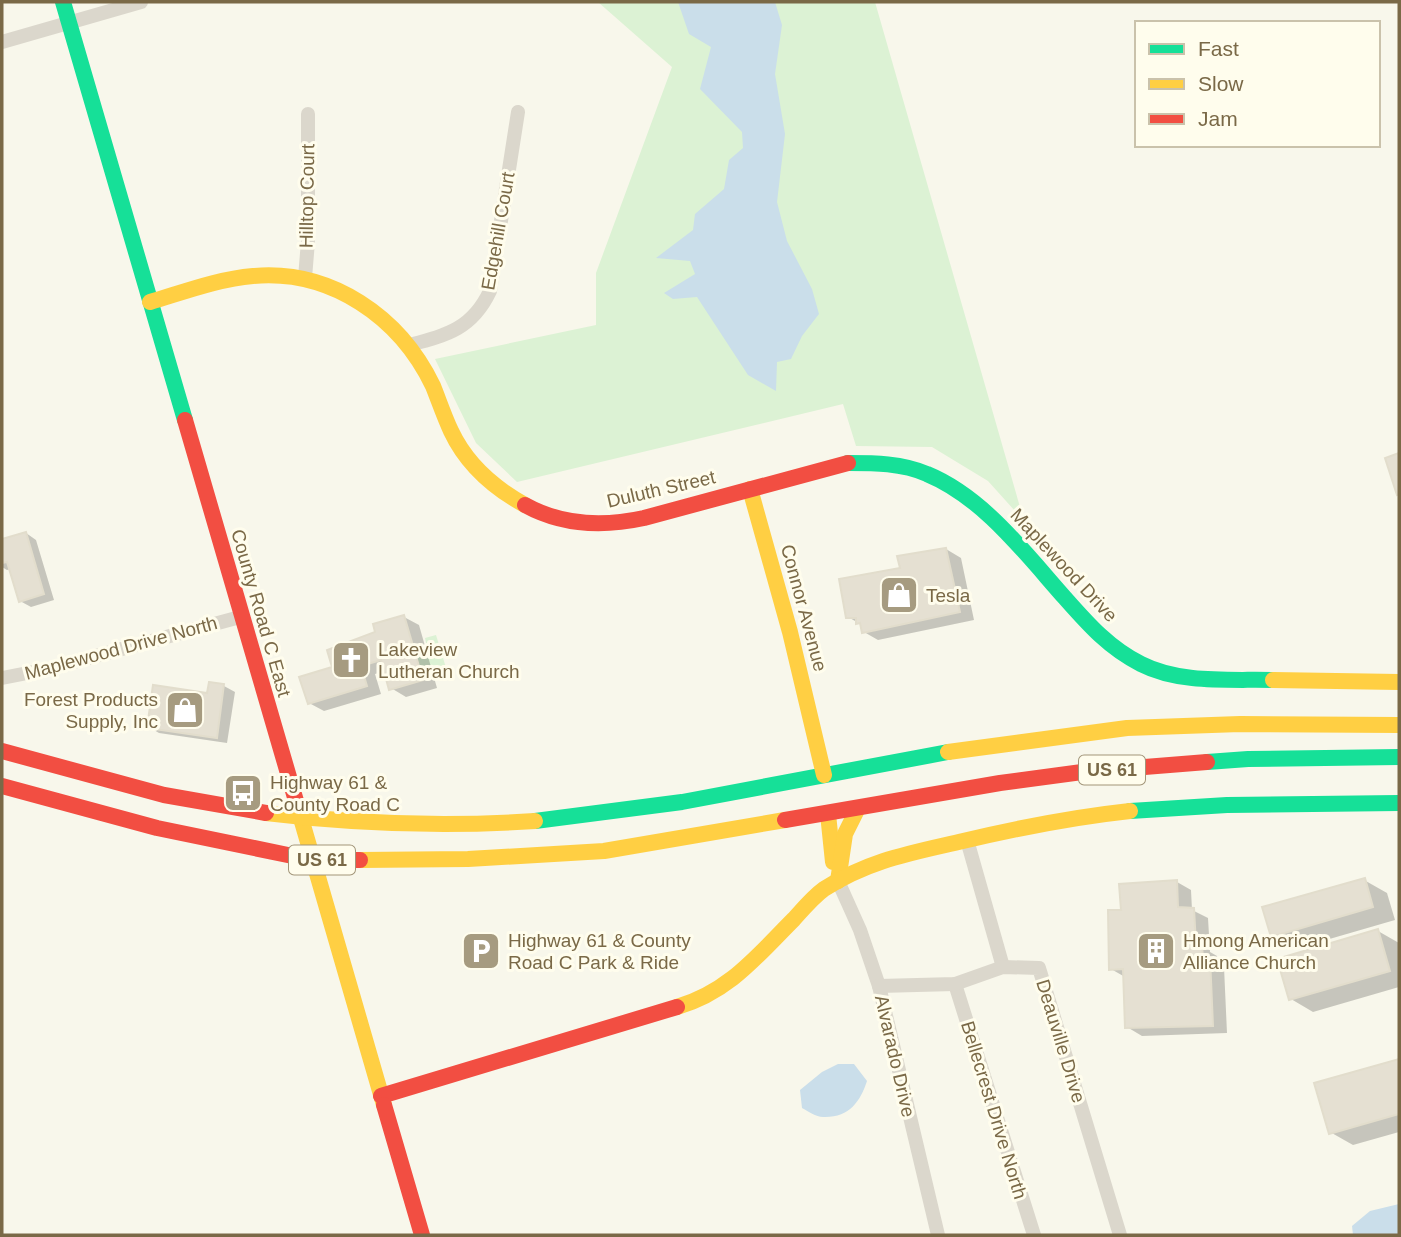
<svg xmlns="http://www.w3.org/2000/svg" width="1401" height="1237" viewBox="0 0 1401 1237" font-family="Helvetica,sans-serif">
<rect width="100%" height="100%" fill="#f8f7eb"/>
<g fill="#dcf2d4">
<polygon points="598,2 875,2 1024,521 988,481 932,447 856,446 843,404 517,482 476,443 435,359 596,325 596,273 672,67"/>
<polygon points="436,635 447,671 423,678 415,650 427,647 425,638"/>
</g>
<g fill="#cadeea">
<polygon points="678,2 775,2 782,25 775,74 785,134 777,202 787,241 812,289 819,314 802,336 791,359 777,362 776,391 748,375 697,297 673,299 664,293 695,274 690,261 656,258 693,230 695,214 724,189 729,160 743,148 742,132 700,89 711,47 689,34"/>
<path d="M838,1064h16l13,17c-7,21 -18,37 -44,36 -7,0 -15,-6 -21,-9l-2,-18 22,-18z"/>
<polygon points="1399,1204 1399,1235 1353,1235 1352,1226 1370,1211"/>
</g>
<g fill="#0003">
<polygon points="26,533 36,540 54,600 31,607 20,601 11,569 7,570 2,567 2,540"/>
<polygon points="946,549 961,558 974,620 878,640 864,632 862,625 848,617 902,570"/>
<polygon points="404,617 419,625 437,688 406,697 391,688 386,671 375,674 381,694 324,711 309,703 334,668 377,633"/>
<polygon points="224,686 235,692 227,743 159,733 149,727"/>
<polygon points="1364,880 1387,893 1395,920 1295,949 1272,936"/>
<polygon points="1177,882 1191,890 1192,910 1208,918 1210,952 1217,956 1217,963 1224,967 1227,1033 1142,1036 1127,1027 1125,977 1111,969 1123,911"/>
<polygon points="1378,931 1399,943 1399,987 1313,1012 1291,999"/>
<polygon points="1399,1061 1399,1132 1353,1145 1330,1132 1317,1084"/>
</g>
<g fill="#e5e0d2" stroke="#e2ddcc" stroke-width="2">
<polygon points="1399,453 1399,494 1397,495 1385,458"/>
<polygon points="26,532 44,594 19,602 7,562 2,563 2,539"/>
<polygon points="946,548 960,612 862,633 860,623 856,624 856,618 846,618 839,579 900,568 897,556"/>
<polygon points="404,615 423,680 389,690 381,660 361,666 367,686 308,704 299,677 332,667 327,650 375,632 373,624"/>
<polygon points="209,682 224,684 217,738 147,728 153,685 207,693"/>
<polygon points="1365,878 1373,907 1271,937 1262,907"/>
<polygon points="1177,880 1178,907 1194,908 1196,945 1202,946 1203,957 1210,957 1213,1026 1125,1028 1123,969 1109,970 1108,910 1121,910 1119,884"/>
<polygon points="1378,929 1390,971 1289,1000 1277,959"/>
<polygon points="1399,1059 1399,1114 1329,1134 1314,1083"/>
</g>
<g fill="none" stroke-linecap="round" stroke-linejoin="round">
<g stroke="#dbd7cc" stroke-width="14">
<polyline points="2,42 141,2"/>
<polyline points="305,278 308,241 308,114"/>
<path d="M409,345c38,-10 63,-16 81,-54l28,-179"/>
<polyline points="2,678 48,669 240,617"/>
<polyline points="967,840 1003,967"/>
<polyline points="838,881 860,930 879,986 938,1235"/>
<polyline points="955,984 1034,1235"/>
<polyline points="879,986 955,984 1003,967 1039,968 1120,1235"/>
</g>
<g stroke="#16e098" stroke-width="16">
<polyline points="63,2 185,420"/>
<path d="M848,463c26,0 54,0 79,11 56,23 98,79 138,124 23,26 44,50 76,66 39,20 89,15 132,16"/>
<polyline points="1207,762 1248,759 1399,757"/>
<polyline points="1130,811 1227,805 1399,803"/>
<polyline points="535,821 682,802 948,752"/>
</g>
<g stroke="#ffcf43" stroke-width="16">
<path d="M150,302c34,-10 68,-23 103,-26 78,-7 147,41 180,110 6,15 11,30 18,45 15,32 43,57 74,74"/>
<polyline points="750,489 790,632 824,775"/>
<polyline points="1273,680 1399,682"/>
<polyline points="948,752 1127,728 1240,724 1399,725"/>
<polyline points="296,801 384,1105"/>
<path d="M266,813c90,11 179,14 269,8"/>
<polyline points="828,814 833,862"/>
<polyline points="360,860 468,859 604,851 785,820"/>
<polyline points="838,881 845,834 858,808"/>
<path d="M677,1007c52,-15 80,-51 117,-88 9,-10 19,-22 30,-30 45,-29 87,-36 139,-48 55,-13 111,-24 167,-30"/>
</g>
<g stroke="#f24e42" stroke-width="16">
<polyline points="185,420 296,801"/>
<path d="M525,505c38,21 78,22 119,13l204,-55"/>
<polyline points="2,751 164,795 266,813"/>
<polyline points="2,786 157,828 312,860 360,860"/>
<polyline points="785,820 1000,783 1082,772 1207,762"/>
<polyline points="381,1096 677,1007"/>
<polyline points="384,1105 422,1235"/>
</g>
</g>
<defs>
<g id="shop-square" transform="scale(2.0125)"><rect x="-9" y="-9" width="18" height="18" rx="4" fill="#a69b80" stroke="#fffded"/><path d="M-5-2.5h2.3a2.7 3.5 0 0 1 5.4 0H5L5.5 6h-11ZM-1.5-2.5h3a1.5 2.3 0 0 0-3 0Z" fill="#fff"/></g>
<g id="church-square" transform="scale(2.0125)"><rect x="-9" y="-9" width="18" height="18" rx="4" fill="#a69b80" stroke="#fffded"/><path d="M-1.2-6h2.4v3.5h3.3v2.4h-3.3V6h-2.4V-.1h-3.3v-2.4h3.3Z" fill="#fff"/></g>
<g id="bus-square" transform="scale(2.0125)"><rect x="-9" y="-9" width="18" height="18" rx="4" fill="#a69b80" stroke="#fffded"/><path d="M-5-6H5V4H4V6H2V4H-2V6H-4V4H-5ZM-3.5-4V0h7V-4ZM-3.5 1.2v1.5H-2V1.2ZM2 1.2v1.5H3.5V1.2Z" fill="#fff"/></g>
<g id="parking-square" transform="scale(2.0125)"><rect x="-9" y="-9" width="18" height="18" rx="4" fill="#a69b80" stroke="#fffded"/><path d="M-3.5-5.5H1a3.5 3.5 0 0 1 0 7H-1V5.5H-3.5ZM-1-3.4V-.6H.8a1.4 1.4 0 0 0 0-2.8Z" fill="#fff"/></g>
<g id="building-square" transform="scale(2.0125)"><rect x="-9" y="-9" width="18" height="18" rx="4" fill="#a69b80" stroke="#fffded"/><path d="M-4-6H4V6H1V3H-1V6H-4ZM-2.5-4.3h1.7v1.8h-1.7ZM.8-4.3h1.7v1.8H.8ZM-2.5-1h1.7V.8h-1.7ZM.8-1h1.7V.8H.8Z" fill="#fff"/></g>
</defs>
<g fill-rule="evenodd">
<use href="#shop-square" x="899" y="595"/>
<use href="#church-square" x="351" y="660"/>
<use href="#shop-square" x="185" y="710"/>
<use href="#bus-square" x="243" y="793"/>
<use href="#parking-square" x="481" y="951"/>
<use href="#building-square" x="1156" y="951"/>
</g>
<g text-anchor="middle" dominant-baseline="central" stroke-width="6" stroke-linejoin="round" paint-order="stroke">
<g fill="#fffded" stroke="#a29579" stroke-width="2">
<rect x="1079" y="755.5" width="66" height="29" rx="5"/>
<rect x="289" y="845.5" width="66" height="29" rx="5"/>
</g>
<g font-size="18" font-weight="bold" fill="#7a6947">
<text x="1112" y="770">US 61</text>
<text x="322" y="860">US 61</text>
</g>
<g font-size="19" fill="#7a6947" stroke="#fffded">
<text transform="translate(307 196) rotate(-89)">Hilltop Court</text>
<text transform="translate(498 231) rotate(-80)">Edgehill Court</text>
<text transform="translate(661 489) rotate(-13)">Duluth Street</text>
<text transform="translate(1064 565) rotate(47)">Maplewood Drive</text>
<text transform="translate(804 608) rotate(75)">Connor Avenue</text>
<text transform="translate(261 613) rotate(74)">County Road C East</text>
<text transform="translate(121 648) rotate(-15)">Maplewood Drive North</text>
<text transform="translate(1061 1041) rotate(73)">Deauville Drive</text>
<text transform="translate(895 1056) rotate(77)">Alvarado Drive</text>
<text transform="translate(994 1110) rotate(73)">Bellecrest Drive North</text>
</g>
<g font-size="19" fill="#7a6947" stroke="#fffded" text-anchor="start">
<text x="926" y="595">Tesla</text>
<text x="378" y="649">Lakeview<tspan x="378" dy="22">Lutheran Church</tspan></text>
<text x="158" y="699" text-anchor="end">Forest Products<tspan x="158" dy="22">Supply, Inc</tspan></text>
<text x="270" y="782">Highway 61 &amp;<tspan x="270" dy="22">County Road C</tspan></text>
<text x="508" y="940">Highway 61 &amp; County<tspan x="508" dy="22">Road C Park &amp; Ride</tspan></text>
<text x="1183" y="940">Hmong American<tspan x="1183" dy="22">Alliance Church</tspan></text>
</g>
</g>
<rect width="1401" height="1237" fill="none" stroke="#7a6947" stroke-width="7"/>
<rect x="1135" y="21" width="245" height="126" fill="#fffded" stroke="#cac2ab" stroke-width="2"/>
<rect x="1149" y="44" width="35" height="10" fill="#16e098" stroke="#cac2ab" stroke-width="2"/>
<text x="1198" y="56" font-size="21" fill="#7a6947">Fast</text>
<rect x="1149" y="79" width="35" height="10" fill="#ffcf43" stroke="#cac2ab" stroke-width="2"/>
<text x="1198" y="91" font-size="21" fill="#7a6947">Slow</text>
<rect x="1149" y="114" width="35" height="10" fill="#f24e42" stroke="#cac2ab" stroke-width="2"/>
<text x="1198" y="126" font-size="21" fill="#7a6947">Jam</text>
</svg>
